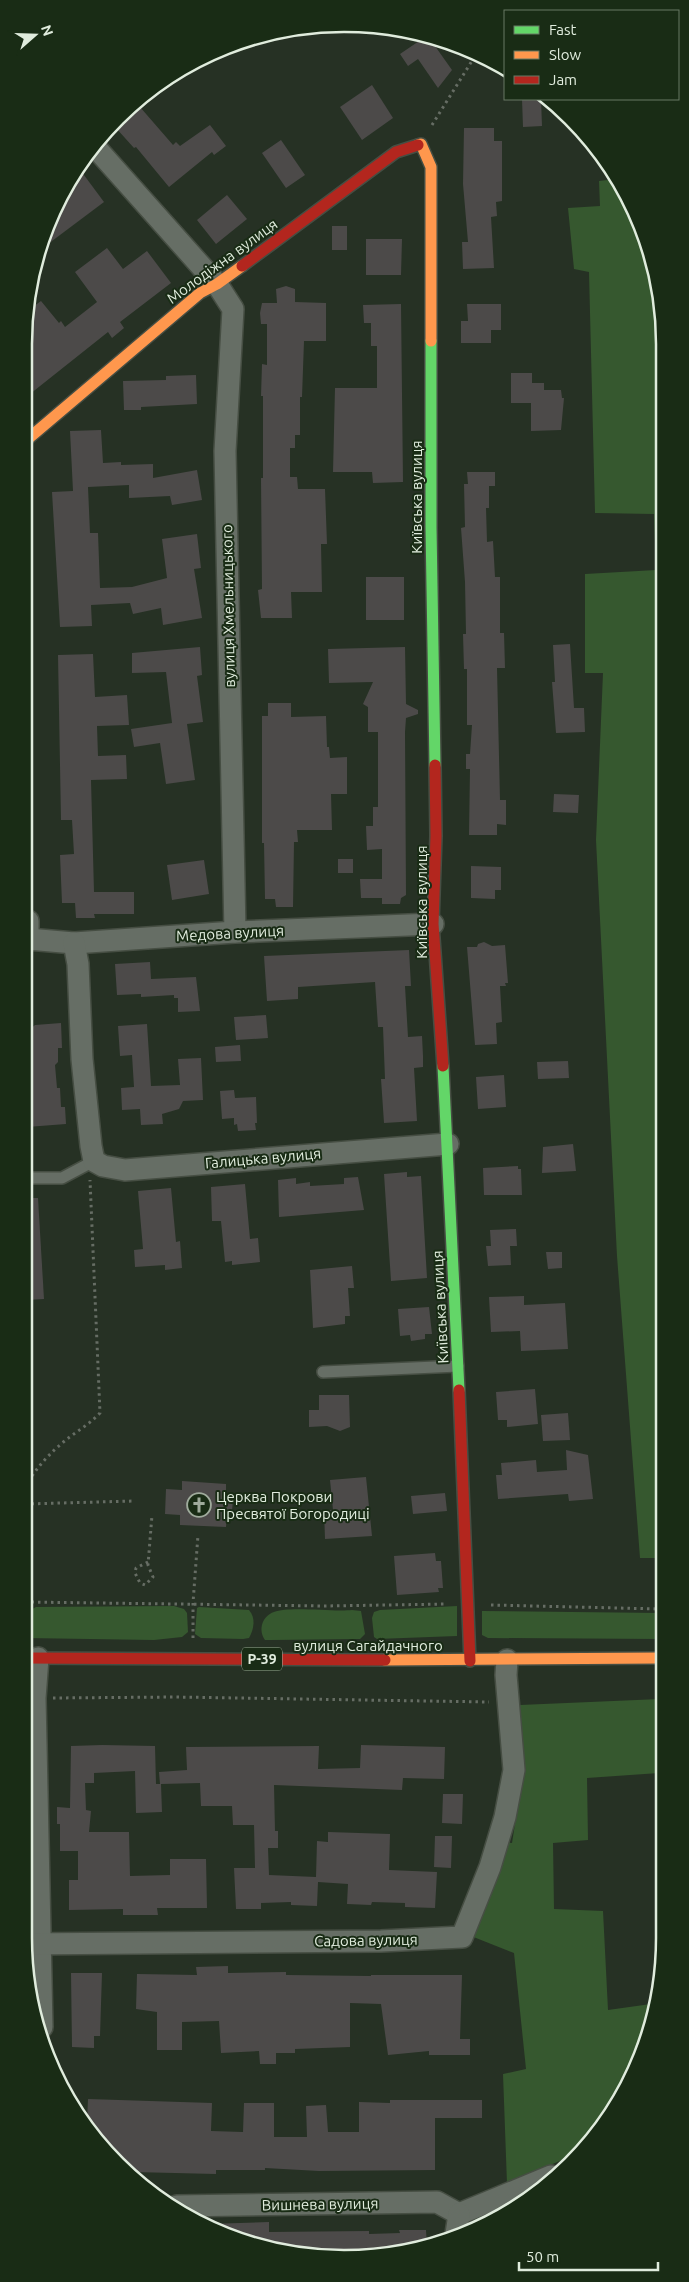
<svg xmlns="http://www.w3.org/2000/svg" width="689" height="2282" viewBox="0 0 689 2282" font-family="Ubuntu,sans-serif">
<rect width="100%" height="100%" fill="#263124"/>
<g fill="#36582f">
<polygon points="616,179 632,203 663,303 660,1558 640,1558 617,1256 596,840 603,673 585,673 585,574 656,570 654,514 595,513 589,272 574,269 568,208 600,206 599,181"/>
<polygon points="174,1606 184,1609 187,1613 188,1632 182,1637 154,1640 25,1638 25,1613 36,1607"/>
<polygon points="457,1606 457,1636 377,1639 374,1637 372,1618 374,1612 380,1610"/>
<path d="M199,1607l50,3c7,8 5,19 0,28l-6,1 -42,-1 -6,-4 2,-26z"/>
<path d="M352,1610l9,1 4,23 -5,5 -88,1h-7c-7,-10 -3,-24 9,-28 15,-6 58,0 78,-2z"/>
<polygon points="482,1611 660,1613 660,1639 488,1638 482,1635"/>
<polygon points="660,1699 659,1773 587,1778 588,1840 553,1843 554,1909 603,1911 608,2010 658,2003 611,2116 571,2156 507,2184 503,2074 526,2069 514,1953 471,1936 504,1842 512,1843 522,1779 520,1705"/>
</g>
<g fill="#4c4a49">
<polygon points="425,37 430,39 452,70 438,88 418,59 408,66 400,54"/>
<polygon points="372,85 393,118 362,140 340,107"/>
<polygon points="522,99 541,99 542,126 523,127"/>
<polygon points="137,107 140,107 173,145 176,142 180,146 210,125 226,146 214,155 212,152 169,187 136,147 134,148 116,128"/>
<polygon points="464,128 494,128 494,141 502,141 502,201 496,202 497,216 491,217 494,268 463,269 462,242 468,242 463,184"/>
<polygon points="281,140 305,175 286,188 262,153"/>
<polygon points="78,167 104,202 44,247 56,218"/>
<polygon points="227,195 247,219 216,244 197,220"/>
<rect x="332" y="226" width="15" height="24"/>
<polygon points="366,239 402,239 401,275 366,275"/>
<polygon points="107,248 123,269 147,251 171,283 120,322 124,328 112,338 108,332 30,394 30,309 41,301 59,323 61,321 65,327 97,302 75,272"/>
<polygon points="286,286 295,289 295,302 326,303 326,341 304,341 302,397 300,397 300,435 295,435 295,448 290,448 290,477 297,477 298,489 325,489 327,544 321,544 322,592 291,592 292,618 261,618 258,590 262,589 261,478 263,478 263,396 261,396 262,364 267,365 267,324 261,324 260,313 262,303 277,303 276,289"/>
<polygon points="401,304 403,482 373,483 372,472 333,472 335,388 377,388 377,346 371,346 371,323 364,323 363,305"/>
<polygon points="467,304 501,304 501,330 491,330 491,343 461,343 461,321 468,321"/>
<polygon points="511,373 532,373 532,383 544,383 544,390 561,390 562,398 564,398 561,430 531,431 531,403 511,403"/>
<polygon points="196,375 197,404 141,407 141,410 124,410 123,381 166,380 166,376"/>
<polygon points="101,430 103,463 121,462 121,465 153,464 153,478 197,470 202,500 172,505 170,496 129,498 129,485 88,487 90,533 98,533 100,588 132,587 167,578 162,539 197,534 201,568 194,569 202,618 163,625 161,608 133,614 130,603 91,605 92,626 60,627 52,492 73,491 70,431"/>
<polygon points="467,472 495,472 495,486 489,486 489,508 486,508 487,542 493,541 495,577 500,577 500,633 504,633 505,668 497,668 500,800 506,800 506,825 497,824 497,835 469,835 470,769 466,769 466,754 470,754 472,725 467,725 467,669 464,669 463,634 466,634 465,582 461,528 465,527 464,484 468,484"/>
<rect x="366" y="577" width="38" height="43"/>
<polygon points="570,644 574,708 584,708 585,732 556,733 552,682 555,682 553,645"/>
<polygon points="200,647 202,675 197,676 203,722 187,724 195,780 166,784 160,743 134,747 131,729 172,723 166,672 132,673 132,653"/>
<polygon points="405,647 406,704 418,710 418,714 406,718 405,732 406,895 401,898 400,904 382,904 382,898 361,898 360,879 382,879 382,849 367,850 366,826 373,826 373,807 378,807 378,732 368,732 368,707 363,704 373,682 329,683 328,649"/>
<polygon points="93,654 95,697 127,695 129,725 97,726 98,756 126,755 127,779 91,780 94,892 134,892 134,914 94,914 95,918 76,918 75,903 62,903 60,855 74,854 72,820 61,820 58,655"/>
<polygon points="268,703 291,703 291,717 326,716 327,747 329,747 330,758 347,757 347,794 331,794 332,830 297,830 298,842 294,842 293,907 276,907 275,899 265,899 264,843 262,843 262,716 268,716"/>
<polygon points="554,794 579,795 578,813 553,812"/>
<rect x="338" y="859" width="15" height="14"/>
<polygon points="204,860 209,894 172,900 167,865"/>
<polygon points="471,866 501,867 501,890 495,890 495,899 471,898"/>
<polygon points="484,942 492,946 505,945 508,983 505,983 506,986 500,986 502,1022 496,1023 497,1044 475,1045 467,947 477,947 478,944"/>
<polygon points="409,950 411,986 405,986 408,1037 422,1036 423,1056 423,1067 414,1068 417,1121 384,1123 381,1079 385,1079 383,1027 378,1027 375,982 298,987 298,999 267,1001 264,956"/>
<polygon points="150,962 151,979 196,977 200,1011 178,1012 178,998 174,998 174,995 141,997 141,994 117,995 115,964"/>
<polygon points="266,1015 268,1038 236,1040 234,1017"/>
<polygon points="61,1023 62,1048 58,1048 58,1062 55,1065 57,1088 60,1088 61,1107 65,1107 66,1124 27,1127 28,1102 32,1101 31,1068 27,1068 27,1032 35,1025"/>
<polygon points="147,1024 151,1086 180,1085 178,1059 201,1058 203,1100 183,1101 179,1109 162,1114 163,1124 141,1125 140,1109 122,1110 121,1088 134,1087 132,1055 120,1056 118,1026"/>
<polygon points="240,1045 241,1061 216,1062 215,1047"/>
<polygon points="568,1061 569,1078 538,1079 537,1062"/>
<polygon points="504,1075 506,1107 478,1109 476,1077"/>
<polygon points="234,1090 235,1098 256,1097 257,1123 255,1123 256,1130 238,1131 237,1124 234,1125 234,1118 222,1119 220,1091"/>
<polygon points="573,1144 576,1171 542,1173 543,1147"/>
<polygon points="518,1166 518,1169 521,1169 522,1195 484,1195 483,1168"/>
<polygon points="407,1172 407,1177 421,1176 427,1278 391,1281 384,1174"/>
<polygon points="358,1177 364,1210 279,1217 278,1180 296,1178 296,1184 310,1182 310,1186 344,1184 344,1178"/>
<polygon points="245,1184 250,1239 258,1238 260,1262 232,1265 232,1261 225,1262 221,1221 212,1221 211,1187"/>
<polygon points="171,1188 176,1242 180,1241 182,1268 165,1270 165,1265 135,1267 134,1250 143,1249 138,1191"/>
<polygon points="27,1198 38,1198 44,1299 26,1300"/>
<polygon points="516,1229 517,1246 510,1246 511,1265 488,1266 486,1246 491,1246 490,1230"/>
<polygon points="546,1252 562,1252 562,1268 548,1269"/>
<polygon points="352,1266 354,1288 348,1288 350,1316 345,1316 345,1324 313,1328 310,1270"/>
<polygon points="524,1296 524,1305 565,1303 568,1349 521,1351 520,1331 491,1332 489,1297"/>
<polygon points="429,1307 432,1334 425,1334 425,1339 411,1341 410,1335 400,1336 398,1309"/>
<polygon points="535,1389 538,1424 507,1427 507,1420 498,1420 496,1392"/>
<polygon points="319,1395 349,1395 350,1427 340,1431 327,1426 309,1427 309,1410 319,1410"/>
<polygon points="568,1413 570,1440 543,1441 541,1415"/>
<polygon points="566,1450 588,1455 593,1499 569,1501 568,1494 498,1499 496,1475 502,1475 501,1463 536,1460 537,1472 567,1470"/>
<polygon points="366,1477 372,1536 325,1539 324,1510 333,1510 330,1480"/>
<polygon points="182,1481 226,1484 226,1493 233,1499 232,1511 227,1516 226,1527 180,1525 180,1515 165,1514 166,1489 182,1490"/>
<polygon points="445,1493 447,1511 413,1514 411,1496"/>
<polygon points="435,1553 436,1561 441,1561 443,1588 438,1588 439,1592 397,1595 394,1556"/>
<polygon points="102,1745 155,1746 156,1784 160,1784 159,1772 187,1770 186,1747 319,1746 318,1769 360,1768 361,1745 445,1747 444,1779 403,1778 402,1790 274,1785 275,1831 278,1831 278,1848 268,1848 269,1875 316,1877 317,1841 328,1842 328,1832 390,1834 389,1870 437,1872 435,1908 405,1907 405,1903 372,1902 371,1905 347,1904 348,1884 318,1882 317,1906 291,1905 291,1902 261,1903 261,1909 236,1909 234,1868 255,1868 254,1825 233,1825 232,1806 201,1806 200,1783 161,1784 162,1812 136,1813 135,1771 94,1773 94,1783 85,1783 86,1810 91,1811 89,1832 129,1832 130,1876 170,1875 170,1859 206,1859 207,1908 157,1908 158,1915 123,1915 123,1909 69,1910 69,1880 78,1880 78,1851 60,1851 60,1824 57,1824 57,1807 70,1808 71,1746"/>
<polygon points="443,1794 463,1794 462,1824 442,1823"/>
<polygon points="435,1836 452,1836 451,1868 434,1867"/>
<polygon points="228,1966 228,1973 286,1972 286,1975 371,1976 371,1975 462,1975 460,2039 470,2039 470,2055 429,2055 429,2051 388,2055 381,2004 350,2003 350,2047 295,2049 295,2053 276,2053 276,2064 260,2064 259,2051 221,2053 219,2021 182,2022 182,2050 157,2050 157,2012 136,2009 137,1974 197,1975 196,1967"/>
<polygon points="71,1973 102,1973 100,2036 94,2036 94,2048 72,2047"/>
<polygon points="88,2099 212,2103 211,2131 243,2132 244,2103 274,2103 274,2137 307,2137 306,2106 326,2105 328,2132 359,2132 359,2102 390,2103 390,2100 482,2100 482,2118 435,2118 435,2170 319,2171 265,2168 265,2170 216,2170 216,2174 133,2172 104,2149 87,2123"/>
<polygon points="269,2222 269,2232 369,2231 369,2234 400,2233 399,2230 426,2230 427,2247 303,2256 207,2226 207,2224"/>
</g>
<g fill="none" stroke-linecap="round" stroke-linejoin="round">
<g stroke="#464e43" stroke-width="14">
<g id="lane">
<polyline points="27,1178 62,1178 94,1161"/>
<polyline points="323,1372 458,1366"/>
</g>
</g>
<g stroke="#464e43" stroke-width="24">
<g id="street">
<polyline points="96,148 217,284 233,309 225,451 235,932"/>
<polyline points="28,921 28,939"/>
<polyline points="28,939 74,943 235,932 433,924"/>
<polyline points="74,943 78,964 82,1059 91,1146 94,1161 103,1166 125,1170 448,1144"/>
<polyline points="38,1658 35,1698 42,2027"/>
<polyline points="25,1944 381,1941 462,1937 490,1867 505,1817 514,1770 506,1675 507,1660"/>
<polyline points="177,2206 437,2202 459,2214"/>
<polyline points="459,2214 551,2176"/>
<polyline points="456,2234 459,2214"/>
</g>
</g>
<g stroke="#464e43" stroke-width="14">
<g id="fast">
<polyline points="431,341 431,527 435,765"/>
<polyline points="443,1066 459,1390"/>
</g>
</g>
<g stroke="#464e43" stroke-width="14">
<g id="slow">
<polyline points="418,145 421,144 431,167 431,341"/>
<polyline points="29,438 200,293 217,284 242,266"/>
<polyline points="385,1660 660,1658"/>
</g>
</g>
<g stroke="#464e43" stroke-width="14">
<g id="jam">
<polyline points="242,266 396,152 418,145"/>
<polyline points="435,765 436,836 433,924 443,1066"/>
<polyline points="459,1390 470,1661"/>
<polyline points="25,1658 385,1660"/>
</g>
</g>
<g stroke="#666d64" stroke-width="3" stroke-dasharray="2.5 4" stroke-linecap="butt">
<polyline points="432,125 475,56"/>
<path d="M25,1487c10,-17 21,-30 35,-42 13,-12 28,-19 40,-32l-10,-233"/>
<polyline points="25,1504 134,1501"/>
<polyline points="148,1562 136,1568 135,1573 140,1583 145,1585 153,1577 148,1565 152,1515"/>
<polyline points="25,1602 325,1606 447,1604"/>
<polyline points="491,1605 660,1609"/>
<polyline points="193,1638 193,1603 198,1535"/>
<polyline points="53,1698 175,1697 489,1702"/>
</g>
<use href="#lane" stroke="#666e65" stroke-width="11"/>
<use href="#street" stroke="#666e65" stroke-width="21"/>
<use href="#fast" stroke="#63d668" stroke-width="11"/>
<use href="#slow" stroke="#ff974d" stroke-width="11"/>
<use href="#jam" stroke="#b3261e" stroke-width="11"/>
</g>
<defs>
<g id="church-ring" transform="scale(1.25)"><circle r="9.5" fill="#192c15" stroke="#9fab9c" stroke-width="1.5"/><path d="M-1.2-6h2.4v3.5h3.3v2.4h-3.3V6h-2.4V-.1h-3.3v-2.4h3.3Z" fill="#9fab9c"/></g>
</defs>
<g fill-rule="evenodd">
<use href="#church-ring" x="199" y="1505"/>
</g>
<g text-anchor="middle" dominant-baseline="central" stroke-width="4" stroke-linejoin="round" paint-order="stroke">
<rect fill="#192c15" stroke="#a4b2a1" stroke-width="1" x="242" y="1647.5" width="40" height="23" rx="4"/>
<g font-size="14" font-weight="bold" fill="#e0ecdd">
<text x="262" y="1659">Р-39</text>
</g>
<g font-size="15" fill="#e0ecdd" stroke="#192c15">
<text transform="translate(222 261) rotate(-36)">Молодіжна вулиця</text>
<text transform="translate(416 497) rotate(-90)">Київська вулиця</text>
<text transform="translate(228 606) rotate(-91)">вулиця Хмельницького</text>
<text transform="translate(421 902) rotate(-90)">Київська вулиця</text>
<text transform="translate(230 933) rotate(-3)">Медова вулиця</text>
<text transform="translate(263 1158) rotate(-5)">Галицька вулиця</text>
<text transform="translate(440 1307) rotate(-93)">Київська вулиця</text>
<text x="368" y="1645">вулиця Сагайдачного</text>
<text transform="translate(366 1940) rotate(-1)">Садова вулиця</text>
<text transform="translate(320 2204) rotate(-1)">Вишнева вулиця</text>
</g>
<g font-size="15" fill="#e0ecdd" stroke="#192c15" text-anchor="start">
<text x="216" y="1496">Церква Покрови<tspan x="216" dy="17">Пресвятої Богородиці</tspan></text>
</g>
</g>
<path d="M0 0H689V2282H0ZM344 32H344A312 312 0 0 1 656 344V1938A312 312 0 0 1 344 2250H344A312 312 0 0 1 32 1938V344A312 312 0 0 1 344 32Z" fill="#192c15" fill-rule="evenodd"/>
<path fill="none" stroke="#e0ecdd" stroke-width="2.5" d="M344 32H344A312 312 0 0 1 656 344V1938A312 312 0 0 1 344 2250H344A312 312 0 0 1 32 1938V344A312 312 0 0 1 344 32Z"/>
<rect x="504" y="10" width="175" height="90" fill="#192c15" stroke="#697965"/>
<rect x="514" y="26" width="25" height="8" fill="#63d668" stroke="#697965"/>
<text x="549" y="35" font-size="15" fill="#e0ecdd">Fast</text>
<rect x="514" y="51" width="25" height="8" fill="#ff974d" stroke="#697965"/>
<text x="549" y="60" font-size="15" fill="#e0ecdd">Slow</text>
<rect x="514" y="76" width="25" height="8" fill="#b3261e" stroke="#697965"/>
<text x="549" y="85" font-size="15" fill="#e0ecdd">Jam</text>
<g transform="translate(35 35) rotate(70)" stroke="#192c15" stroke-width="4" paint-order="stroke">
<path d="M0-4L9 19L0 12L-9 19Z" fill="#e0ecdd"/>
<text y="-8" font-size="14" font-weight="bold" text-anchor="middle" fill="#e0ecdd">N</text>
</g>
<path d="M519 2262v8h139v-8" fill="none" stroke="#e0ecdd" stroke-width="2.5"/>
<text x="526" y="2262" font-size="15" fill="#e0ecdd" stroke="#192c15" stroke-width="4" paint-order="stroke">50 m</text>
</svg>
